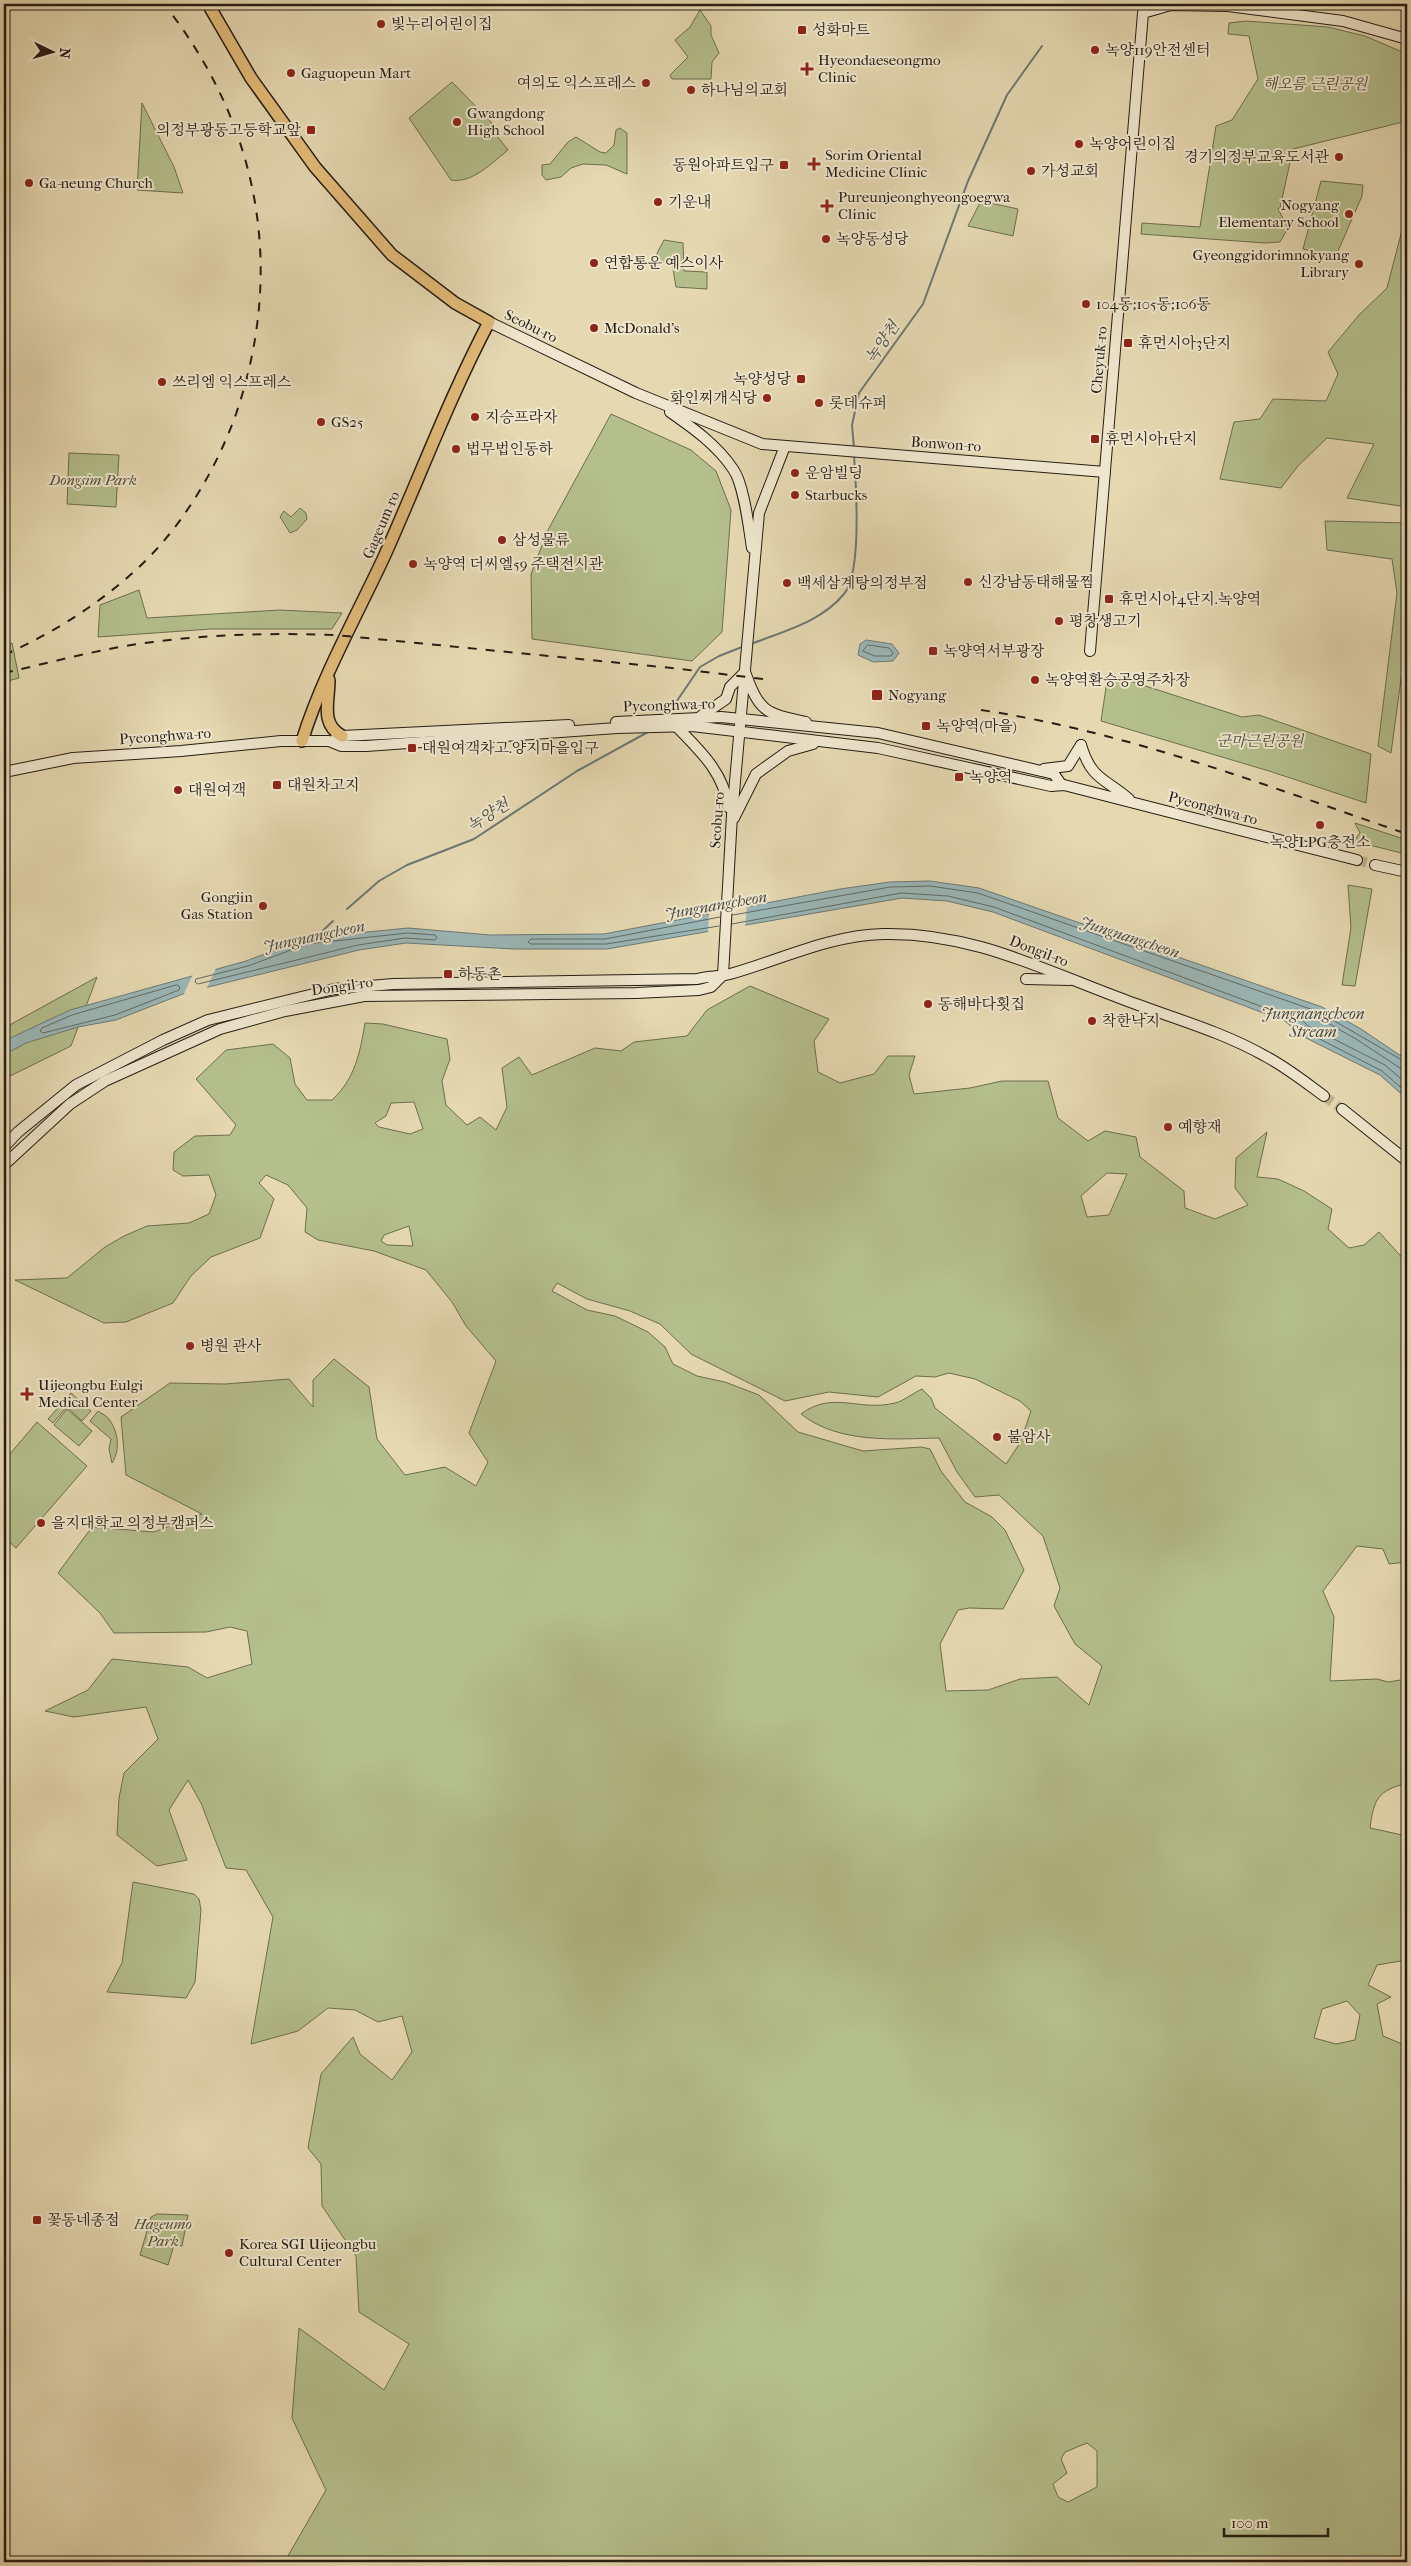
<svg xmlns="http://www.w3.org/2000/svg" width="1411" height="2566" viewBox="0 0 1411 2566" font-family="'IM FELL French Canon','Noto Serif KR',serif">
<rect width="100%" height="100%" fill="#e6d9b2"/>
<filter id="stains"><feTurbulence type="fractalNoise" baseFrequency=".004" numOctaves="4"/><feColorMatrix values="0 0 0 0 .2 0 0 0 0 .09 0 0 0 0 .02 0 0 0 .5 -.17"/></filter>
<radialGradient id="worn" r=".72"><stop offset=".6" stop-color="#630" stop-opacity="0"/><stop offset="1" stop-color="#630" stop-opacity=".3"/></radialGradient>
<g fill="#b4bf8c" stroke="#6c6e50" fill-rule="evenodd">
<polygon points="700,10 711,26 711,35 719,53 712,62 711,79 672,79 670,75 688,57 675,40 690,27"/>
<polygon points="1246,21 1328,27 1365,36 1407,54 1407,121 1293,149 1280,208 1278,209 1288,228 1280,242 1265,243 1141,234 1142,223 1200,227 1216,126 1232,120 1258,79 1249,36 1228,34 1229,23"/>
<path d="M452,82l41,42 -3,3 18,23c-15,12 -36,34 -57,30l-42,-62z"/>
<polygon points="142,103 174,167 183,193 137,190"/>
<polygon points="620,128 627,133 627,174 606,165 583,164 571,168 561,177 546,180 542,175 542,165 550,164 568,142 576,137 600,152 606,153 614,145 616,130"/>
<polygon points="1321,181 1363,185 1362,196 1335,258 1303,249"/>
<polygon points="981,201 1018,209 1013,236 968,226"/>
<polygon points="1402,230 1407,231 1407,507 1347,498 1374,444 1327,438 1298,466 1281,488 1220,479 1234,422 1260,419 1273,399 1326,401 1338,374 1328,352 1359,315 1387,288"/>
<polygon points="664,240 683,243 684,271 707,272 707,289 676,287 672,263 653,261"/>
<polygon points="611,414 691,450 716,471 731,510 722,632 692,661 532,639 531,574 548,530"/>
<polygon points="69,453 119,455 116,507 67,504"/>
<polygon points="300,508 306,513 307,519 297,530 290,533 280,517 284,511 291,517"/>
<polygon points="1325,521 1407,523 1407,635 1391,753 1378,746 1397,593 1392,559 1327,550"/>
<polygon points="139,590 147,618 280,610 342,613 332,629 211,629 98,637 100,605"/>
<polygon points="12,643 19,678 4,682 4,646"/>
<polygon points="1108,674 1242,717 1259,715 1371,754 1366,803 1269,771 1101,721"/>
<polygon points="1355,823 1407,840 1405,854 1354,841 1360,833"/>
<polygon points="1348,885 1372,889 1355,986 1342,985 1351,928"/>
<polygon points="97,977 71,1046 4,1079 4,1028"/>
<path d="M750,986l79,33 -15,22 4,31 22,11 34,-9 14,-18h27l-6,19 5,19 56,-6 32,-7h46l10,37 30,23 17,-10 31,6 4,20 44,34 1,17 30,11 33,-14 -13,-17 1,-30 31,-26 -10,45 21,2 26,12 28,18 -4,20 21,19 15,-3 15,-13 28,31v299l-18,2 -6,-15 -26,-3 -34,45 11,26 -4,64 47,-2 11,3 19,-3v104c-29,8 -33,15 -37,45l37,8v124l-30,5 -9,20 23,12 -14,7 6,32 19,8 5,-5v523l-1122,-1 41,-71 -34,-72 7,-90 85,62 25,-46 -50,-32 -3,-56 -34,-50 -1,-42 -13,-16 13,-74 32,-37 7,17 32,26 20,-28 -10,-36 -24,6 -23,-12 -27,-2 -30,23 -47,13 22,-127 -27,-47 -20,-2 -25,-65 -13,-23 -19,30 18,50 -30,6 -40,-31 2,-37 5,-25 34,-34 -12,-32 -72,10 -29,-6 43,-21 24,-31 76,8 19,11 45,-14 -5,-33 -17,-4 -24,5 -92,1 -14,-20 -42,-40 34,-46 62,5 48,-18 -76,-39 -5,-58 49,-34 55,1 64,-5 24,28v-27l21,-21 35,28 8,52 28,36 40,-8 31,19 12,-24 -19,-29 27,-72 -30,-35 -14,-24 -26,-32 -52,-19 -56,-11 -13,-8 2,-24 -19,-23 -22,-10 -7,8 15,16 -14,39 -49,19 -20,19 -18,27 -47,19 -22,1 -89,-43 52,-2 38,-31 19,-11 23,-10 42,-3 20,-9 7,-19 -7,-20 -26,1 -10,-6 1,-18 21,-16 35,-1 6,-10 -40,-46 30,-29 47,-6 17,14 5,26 12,16h25c23,-21 28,-47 33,-77l18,1 64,15 3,20 -8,22 4,24 21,20 13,-8 16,13 11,-23 -5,-39 17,-11 13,18 63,-27 26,3 13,-9 53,-6 20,-26zM414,1102l9,27 -13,5 -31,-7 -4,-4 11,-7 5,-13zM1107,1173l20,1 -18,41 -22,2 -6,-21zM409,1226l4,20 -26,-1 -6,-4 3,-6zM557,1283l30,16 43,12 30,13 31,30 94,47 44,-9 49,5 38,-21 19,1 14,-4 26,6 45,22 11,10 -11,32 -14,21 -71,-56 -4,-10 -9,-9c-9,4 -18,12 -27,14 -36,9 -62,-13 -94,11 38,30 93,25 138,24l18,34 18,25 24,-2 44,41 17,52 -6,18 21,38 27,22 -13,39 -32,-28 -37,2 -32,11 -42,1 -6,-47 18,-34 11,-2 34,1 21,-39 -19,-40 -13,-13 -27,-15 -24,-31 -11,-22 -9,-2 -58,4 -65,-19 -39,-37 -34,-13 -28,-6 -24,-12 -8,-17 -17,-15 -33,-16 -28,-6 -35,-19zM1347,2001l13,14 -5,25 -19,4 -22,-6 8,-29zM1087,2443l10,8v36l-29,15 -10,-5 -5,-13 14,-11 -6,-14 4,-7z"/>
<polygon points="71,1393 91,1411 82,1421 67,1407 53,1423 48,1419"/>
<polygon points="67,1409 92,1431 79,1446 54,1425"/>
<path d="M98,1411c3,3 7,3 10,7 10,12 13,31 4,45l-3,-14 2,-10 -21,-18z"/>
<polygon points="37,1422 87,1466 16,1548 4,1537 4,1461"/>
<polygon points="133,1882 194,1894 199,1899 201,1910 195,1982 186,1998 107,1992 122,1963"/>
<polygon points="157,2214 188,2215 182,2246 174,2245 168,2265 140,2255 151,2217"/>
</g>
<g fill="#9bb7b7" stroke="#6c7975">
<polygon points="866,640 892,644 899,653 893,661 873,662 858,655 860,644"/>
<polygon points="930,881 979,888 1322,1007 1361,1029 1407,1060 1407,1099 1380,1075 1302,1036 1285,1021 993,912 947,901 902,898 607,949 514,949 406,943 359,950 188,992 116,1020 78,1027 26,1043 4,1055 4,1041 70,1010 246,961 296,942 316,937 408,928 490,935 604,934 840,889 890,882"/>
</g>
<g fill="#e6d9b2">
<polygon points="747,905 745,929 708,936 709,911"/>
<polygon points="217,966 206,990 183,996 194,972"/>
</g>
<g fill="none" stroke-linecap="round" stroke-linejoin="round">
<g stroke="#606a65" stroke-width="1">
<polygon points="868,645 889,648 893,653 891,656 874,656 863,651"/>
<polyline points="733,915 890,887 930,886 978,893 1319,1012 1407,1063"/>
<polyline points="732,924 901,893 948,896 994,907 1287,1016 1304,1031 1382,1071 1407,1093"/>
<polyline points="719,926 606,944 531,944 528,942 531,939 605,939 720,917"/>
<polygon points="408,933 435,935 437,938 435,940 405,938 358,945 198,984 195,982 196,979 248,966 307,944"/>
<polygon points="177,985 180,987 179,990 115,1015 43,1033 40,1031 42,1028 72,1015"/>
<polyline points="1407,1069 1400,1068 1356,1039 1317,1017 1296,1009 1293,1011 1308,1026 1385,1065 1407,1084"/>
</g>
<g stroke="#6c7975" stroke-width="2">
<polyline points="854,448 852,425 859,393 923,304 968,181 1007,95 1042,46"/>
<path d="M751,644c33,-13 70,-22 93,-50 18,-21 12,-111 10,-139"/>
<polyline points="666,717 700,667 719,656 742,647"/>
<polyline points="347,909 379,881 407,865 474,839 577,771 648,732"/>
<polyline points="315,938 333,921"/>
</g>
<g stroke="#bfb392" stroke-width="10" stroke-dasharray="10 5" stroke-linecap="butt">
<polyline points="1357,860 1375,865"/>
<polyline points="1324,1096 1342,1109"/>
</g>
<g stroke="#251c13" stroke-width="12">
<g id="secondary">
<polyline points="489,322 636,393 762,444 1105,472"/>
<path d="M670,412c23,16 47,33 63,57 11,15 16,60 19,79"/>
<polyline points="1090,651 1143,13 1171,5 1228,6 1343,21 1407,39"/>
<path d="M701,716l25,-17 4,-12 15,-15c15,41 20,41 61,50"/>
<polyline points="616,722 721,717 878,733 1054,774 1061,784"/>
<path d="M676,726c23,24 48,46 52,81"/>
<polyline points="335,739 342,736 569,725"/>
<path d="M1081,745c10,34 23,33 48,54"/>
<polyline points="1044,769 1068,766 1081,745"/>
<polyline points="4,772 73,758 181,751 281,741 329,741 341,746 366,746 617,728 692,726 878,748 1051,786 1064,785 1357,860"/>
<polyline points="734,818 756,774 788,751 813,744"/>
<polyline points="1375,865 1407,872"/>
<polyline points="723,975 732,815 759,513 785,446"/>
<polyline points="1026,979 1070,980"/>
<polyline points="1342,1109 1407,1161"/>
<path d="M4,1147l14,-15 58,-47 87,-45 45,-20 126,-31 59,-5 304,-5c11,-3 22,-2 33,-5 50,-14 101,-39 153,-40 90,-2 160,36 242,66 47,18 96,31 140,56 21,11 40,26 59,40"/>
<polyline points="4,1165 70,1104 105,1081 220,1029 285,1011 364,996 636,993 699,990 711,987 723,975"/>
</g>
</g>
<g stroke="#251c13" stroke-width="14">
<g id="primary">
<path d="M208,4l43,74 64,89 77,88 63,48 34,19c-40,76 -70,157 -105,235 -28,60 -62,120 -82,184"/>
<path d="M329,680c0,22 -9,44 13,56"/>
</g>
</g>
<use href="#secondary" stroke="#efe6cd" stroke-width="10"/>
<use href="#primary" stroke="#e3bc79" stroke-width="11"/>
<g stroke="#251c13" stroke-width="2" stroke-dasharray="9 9" stroke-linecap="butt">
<path d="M4,655c49,-22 94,-50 134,-87 44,-41 78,-98 98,-154 50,-146 23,-290 -72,-410"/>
<path d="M4,673c49,-11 99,-25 149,-31 60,-8 120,-9 182,-7l337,33 91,11"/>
<path d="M981,710c147,22 286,76 426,124"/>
</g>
</g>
<g fill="#8f2418" stroke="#efe6cd" stroke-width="2">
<circle cx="381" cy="24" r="5"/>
<rect x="797" y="25" width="10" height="10" rx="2.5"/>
<circle cx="1095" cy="50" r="5"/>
<path d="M804.5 61.5h5v5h5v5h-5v5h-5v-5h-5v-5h5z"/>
<circle cx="291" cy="73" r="5"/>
<circle cx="646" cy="83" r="5"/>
<circle cx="691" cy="90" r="5"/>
<circle cx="457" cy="122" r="5"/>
<rect x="306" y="125" width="10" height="10" rx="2.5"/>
<circle cx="1079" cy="144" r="5"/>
<circle cx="1339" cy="157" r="5"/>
<path d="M811.5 156.5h5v5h5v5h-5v5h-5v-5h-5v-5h5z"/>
<rect x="779" y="160" width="10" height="10" rx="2.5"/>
<circle cx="1031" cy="171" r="5"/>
<circle cx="29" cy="183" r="5"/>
<circle cx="658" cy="202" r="5"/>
<path d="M824.5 198.5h5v5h5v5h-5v5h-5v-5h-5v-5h5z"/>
<circle cx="1349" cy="214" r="5"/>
<circle cx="826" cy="239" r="5"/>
<circle cx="594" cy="263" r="5"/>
<circle cx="1359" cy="264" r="5"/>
<circle cx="1086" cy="304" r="5"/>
<circle cx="594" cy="328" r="5"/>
<rect x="1123" y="338" width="10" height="10" rx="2.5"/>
<rect x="796" y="374" width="10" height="10" rx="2.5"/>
<circle cx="162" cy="382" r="5"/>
<circle cx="767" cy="398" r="5"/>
<circle cx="819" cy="403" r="5"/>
<circle cx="475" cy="417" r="5"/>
<circle cx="321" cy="422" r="5"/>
<rect x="1090" y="434" width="10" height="10" rx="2.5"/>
<circle cx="456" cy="449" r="5"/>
<circle cx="795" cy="473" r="5"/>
<circle cx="795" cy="495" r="5"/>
<circle cx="502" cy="540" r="5"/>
<circle cx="413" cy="564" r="5"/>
<circle cx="968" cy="582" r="5"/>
<circle cx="787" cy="583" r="5"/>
<rect x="1104" y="594" width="10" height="10" rx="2.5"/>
<circle cx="1059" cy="621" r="5"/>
<rect x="928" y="646" width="10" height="10" rx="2.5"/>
<circle cx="1035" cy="680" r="5"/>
<rect x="871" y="689" width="12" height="12" rx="2.5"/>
<rect x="921" y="721" width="10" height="10" rx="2.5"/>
<rect x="407" y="743" width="10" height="10" rx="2.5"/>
<rect x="954" y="772" width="10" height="10" rx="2.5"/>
<rect x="272" y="780" width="10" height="10" rx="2.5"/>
<circle cx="178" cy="790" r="5"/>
<circle cx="1320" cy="825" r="5"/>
<circle cx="263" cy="906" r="5"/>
<rect x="443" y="969" width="10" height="10" rx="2.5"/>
<circle cx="928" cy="1004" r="5"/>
<circle cx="1092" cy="1021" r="5"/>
<circle cx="1168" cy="1127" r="5"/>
<circle cx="190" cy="1346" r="5"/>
<path d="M24.5 1386.5h5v5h5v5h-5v5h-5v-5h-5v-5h5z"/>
<circle cx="997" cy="1437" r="5"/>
<circle cx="41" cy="1523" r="5"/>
<rect x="32" y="2215" width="10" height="10" rx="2.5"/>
<circle cx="229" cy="2253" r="5"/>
</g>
<g text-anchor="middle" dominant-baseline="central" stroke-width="4" stroke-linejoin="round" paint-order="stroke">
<g font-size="15" fill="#251c13" stroke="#efe6cd" text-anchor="start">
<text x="391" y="24">빛누리어린이집</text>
<text x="812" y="30">성화마트</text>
<text x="1105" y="50">녹양119안전센터</text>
<text x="818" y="60">Hyeondaeseongmo<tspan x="818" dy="17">Clinic</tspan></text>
<text x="301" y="73">Gaguopeun Mart</text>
<text x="636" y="83" text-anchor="end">여의도 익스프레스</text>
<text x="701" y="90">하나님의교회</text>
<text x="467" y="113">Gwangdong<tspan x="467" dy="17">High School</tspan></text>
<text x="301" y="130" text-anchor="end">의정부광동고등학교앞</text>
<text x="1089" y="144">녹양어린이집</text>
<text x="825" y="155">Sorim Oriental<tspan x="825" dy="17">Medicine Clinic</tspan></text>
<text x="1329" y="157" text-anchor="end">경기의정부교육도서관</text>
<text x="774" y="165" text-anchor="end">동원아파트입구</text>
<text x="1041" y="171">가성교회</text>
<text x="39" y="183">Ga-neung Church</text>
<text x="838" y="197">Pureunjeonghyeongoegwa<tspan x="838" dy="17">Clinic</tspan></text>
<text x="668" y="202">기운내</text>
<text x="1339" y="205" text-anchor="end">Nogyang<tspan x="1339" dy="17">Elementary School</tspan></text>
<text x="836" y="239">녹양동성당</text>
<text x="1349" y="255" text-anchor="end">Gyeonggidorimnokyang<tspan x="1349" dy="17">Library</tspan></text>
<text x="604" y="263">연합통운 예스이사</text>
<text x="1096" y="304">104동;105동;106동</text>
<text x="604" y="328">McDonald's</text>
<text x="1138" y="343">휴먼시아3단지</text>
<text x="791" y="379" text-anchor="end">녹양성당</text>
<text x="172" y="382">쓰리엠 익스프레스</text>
<text x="757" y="398" text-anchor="end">화인찌개식당</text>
<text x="829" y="403">롯데슈퍼</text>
<text x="485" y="417">지승프라자</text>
<text x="331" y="422">GS25</text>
<text x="1105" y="439">휴먼시아1단지</text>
<text x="466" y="449">법무법인동하</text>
<text x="805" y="473">운암빌딩</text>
<text x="805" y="495">Starbucks</text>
<text x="512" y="540">삼성물류</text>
<text x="423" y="564">녹양역 더씨엘59 주택전시관</text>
<text x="978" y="582">신강남동태해물찜</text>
<text x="797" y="583">백세삼계탕의정부점</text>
<text x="1119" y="599">휴먼시아4단지.녹양역</text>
<text x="1069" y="621">평창생고기</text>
<text x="943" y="651">녹양역서부광장</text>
<text x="1045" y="680">녹양역환승공영주차장</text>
<text x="888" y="695">Nogyang</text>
<text x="936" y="726">녹양역(마을)</text>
<text x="422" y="748">대원여객차고.양지마을입구</text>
<text x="969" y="777">녹양역</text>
<text x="287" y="785">대원차고지</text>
<text x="188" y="790">대원여객</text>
<text x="1320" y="842" text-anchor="middle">녹양LPG충전소</text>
<text x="253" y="897" text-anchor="end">Gongjin<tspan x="253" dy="17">Gas Station</tspan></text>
<text x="458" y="974">하동촌</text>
<text x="938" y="1004">동해바다횟집</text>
<text x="1102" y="1021">착한낙지</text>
<text x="1178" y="1127">예향재</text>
<text x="200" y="1346">병원 관사</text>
<text x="38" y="1385">Uijeongbu Eulgi<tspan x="38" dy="17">Medical Center</tspan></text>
<text x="1007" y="1437">불암사</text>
<text x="51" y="1523">을지대학교 의정부캠퍼스</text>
<text x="47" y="2220">꽃동네종점</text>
<text x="239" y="2244">Korea SGI Uijeongbu<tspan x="239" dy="17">Cultural Center</tspan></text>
</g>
<g font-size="15" font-style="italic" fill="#504d37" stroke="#efe6cd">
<text x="1315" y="84">해오름 근린공원</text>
<text x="93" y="480">Dongsim Park</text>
<text x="1260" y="741">군마근린공원</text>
<text x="163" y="2224">Hageumo<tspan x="163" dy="17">Park</tspan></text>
</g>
<g font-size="15" fill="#251c13" stroke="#efe6cd">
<text transform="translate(531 326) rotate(26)">Seobu-ro</text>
<text transform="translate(1099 360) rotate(-85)">Cheyuk-ro</text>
<text transform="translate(946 444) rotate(4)">Bonwon-ro</text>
<text transform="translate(381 525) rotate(-67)">Gageum-ro</text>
<text transform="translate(669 705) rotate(-2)">Pyeonghwa-ro</text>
<text transform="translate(165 736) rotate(-4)">Pyeonghwa-ro</text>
<text transform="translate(1213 808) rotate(15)">Pyeonghwa-ro</text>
<text transform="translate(717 820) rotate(-86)">Seobu-ro</text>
<text transform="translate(1039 951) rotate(21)">Dongil-ro</text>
<text transform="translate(342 986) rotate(-8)">Dongil-ro</text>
</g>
<g font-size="16" font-style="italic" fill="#484a44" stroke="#efe6cd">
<text transform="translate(882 342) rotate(-55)">녹양천</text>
<text transform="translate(488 815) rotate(-32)">녹양천</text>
<text transform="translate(716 905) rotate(-10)">Jungnangcheon</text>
<text transform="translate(314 936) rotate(-12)">Jungnangcheon</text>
<text transform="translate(1130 937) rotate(18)">Jungnangcheon</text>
<text x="1313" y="1013">Jungnangcheon<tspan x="1313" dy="18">Stream</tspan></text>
</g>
</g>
<rect width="1411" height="2566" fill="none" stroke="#e6d9b2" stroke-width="20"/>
<rect x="5" y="5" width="1401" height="2556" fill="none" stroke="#251c13" stroke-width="2.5"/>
<rect x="10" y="10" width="1391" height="2546" fill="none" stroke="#251c13"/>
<g transform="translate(52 52) rotate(95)" stroke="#efe6cd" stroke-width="4" paint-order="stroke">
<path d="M0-4L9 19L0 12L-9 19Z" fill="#251c13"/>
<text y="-8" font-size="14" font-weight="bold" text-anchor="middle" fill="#251c13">N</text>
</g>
<path d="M1224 2528v8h104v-8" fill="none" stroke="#251c13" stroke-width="2.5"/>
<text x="1231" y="2528" font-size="15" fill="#251c13" stroke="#efe6cd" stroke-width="4" paint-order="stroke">100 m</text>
<rect width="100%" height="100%" filter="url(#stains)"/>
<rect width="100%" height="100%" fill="url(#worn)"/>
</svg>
